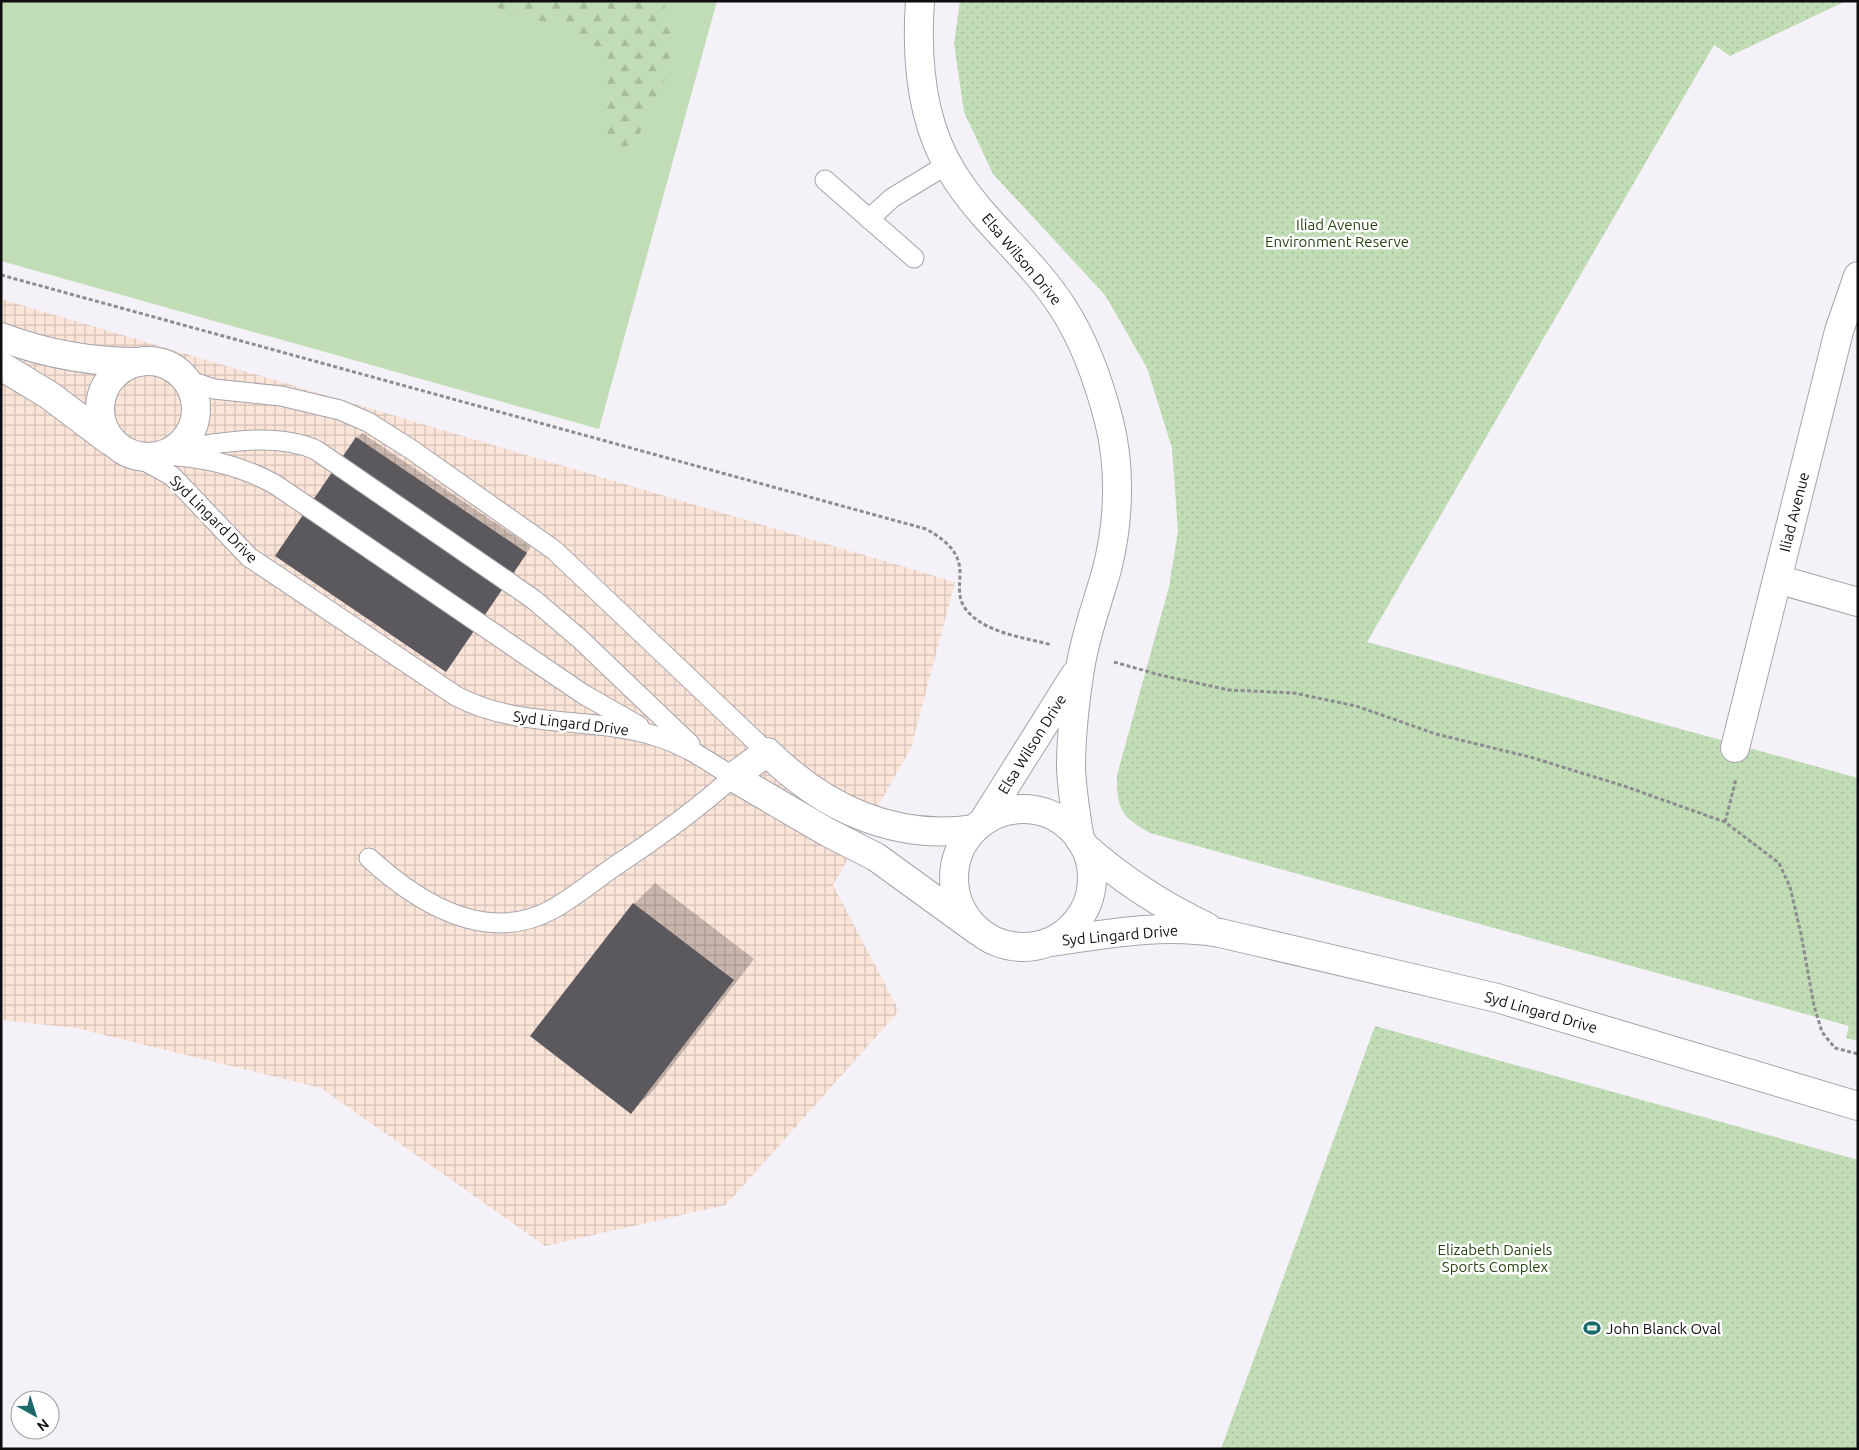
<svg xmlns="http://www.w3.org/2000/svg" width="1859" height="1450" viewBox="0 0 1859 1450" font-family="Ubuntu,sans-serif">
<defs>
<pattern id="industrial-grid" width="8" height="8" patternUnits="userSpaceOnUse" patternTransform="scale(1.25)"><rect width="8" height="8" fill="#fbe4d8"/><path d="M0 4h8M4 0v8" fill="none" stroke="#d6c2b8"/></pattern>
<pattern id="forest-firs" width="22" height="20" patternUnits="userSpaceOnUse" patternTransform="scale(1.25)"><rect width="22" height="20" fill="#c1ddb5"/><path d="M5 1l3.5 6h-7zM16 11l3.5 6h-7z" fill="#a5bc9a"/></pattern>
<pattern id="park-dots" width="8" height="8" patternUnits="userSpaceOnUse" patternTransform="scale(1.25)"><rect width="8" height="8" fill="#c1ddb5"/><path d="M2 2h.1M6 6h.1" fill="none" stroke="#a5bc9a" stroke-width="1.8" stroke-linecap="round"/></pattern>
</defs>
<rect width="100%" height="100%" fill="#f5f1f9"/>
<polygon fill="url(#industrial-grid)" points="1,299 955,582 911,748 833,885 899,1011 726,1205 545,1246 321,1088 76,1028 1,1020"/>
<polygon fill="#c1ddb5" points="1,1 717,1 599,429 1,261"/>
<polygon fill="url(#forest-firs)" points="481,1 663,1 678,51 635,144 623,147 614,144 603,129 602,104 608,67 598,48 552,23 522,18"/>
<g fill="url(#park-dots)">
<path d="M960,1h886l-116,55 -16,-11 -347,597 491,136v263l-12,-3 3,-12 -699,-193c-30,-17 -33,-24 -33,-58l52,-188 9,-56 -6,-83 -25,-80 -42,-73 -112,-121 -29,-62 -10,-68z"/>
<polygon points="1375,1026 1858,1160 1858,1449 1221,1449"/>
</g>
<g fill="#0003">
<polygon points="362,433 531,547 446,670 357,438"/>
<polygon points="655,883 754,959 652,1092 631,1112 532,1036 634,904"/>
</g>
<g fill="#5b585e">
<polygon points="356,437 527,553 446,672 275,556"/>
<polygon points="633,903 734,980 631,1114 530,1036"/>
</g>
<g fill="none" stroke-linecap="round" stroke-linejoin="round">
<g stroke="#a6a3aa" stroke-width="21">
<g id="service">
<polyline points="825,180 914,258"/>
<polyline points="869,219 892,198 948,164"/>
<polyline points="175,370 196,383 214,389 281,396 340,410 368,422 412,450 554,550 767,752"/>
<path d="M172,450c45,-6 101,-19 144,0l217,149 47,40 110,105"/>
<path d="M134,455l38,21 77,81 207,139c63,33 130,20 196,39 30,8 55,25 81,42 -37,33 -77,62 -118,89 -20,14 -41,31 -62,43 -67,37 -136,-7 -184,-51"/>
<path d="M177,456c36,3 69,12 99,29l307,209 56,32"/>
</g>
</g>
<g stroke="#a6a3aa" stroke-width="30">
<g id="minor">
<path d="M920,1c-4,57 1,121 32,171 30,50 80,87 111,136 22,34 36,74 46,113 12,47 10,101 -2,148 -9,33 -22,66 -27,100 -5,32 -9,67 -9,99 1,24 5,48 9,72"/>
<path d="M1,337c45,17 90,25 138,25"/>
<circle cx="148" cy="409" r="48"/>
<polyline points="1,366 49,395 110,441"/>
<polyline points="1777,579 1858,602"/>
<polyline points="1735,748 1839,331 1858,276"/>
<circle cx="1023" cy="878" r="69"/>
<polyline points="984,820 1075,675"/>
<path d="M974,829c-80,12 -150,-21 -207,-77l-34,25 94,55 49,25 102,74"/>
<path d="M1084,846c37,33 79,60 123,81"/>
<path d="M1050,942c56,-8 113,-19 170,-9l277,65 361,108"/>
</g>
</g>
<g stroke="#8e8b91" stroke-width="3" stroke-dasharray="4 2.5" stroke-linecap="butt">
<path d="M1,275l925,254c60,33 16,58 44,85 20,20 57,24 82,31"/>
<polyline points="1114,662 1160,675 1229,690 1294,693 1356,706 1436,734 1530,757 1624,786 1725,822 1779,863 1790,887 1801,934 1814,1006 1822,1032 1835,1048 1858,1054"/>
<polyline points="1725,822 1736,779"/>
</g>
<use href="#service" stroke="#fff" stroke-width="19"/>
<use href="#minor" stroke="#fff" stroke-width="28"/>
</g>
<defs>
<g id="stadium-bare" transform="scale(1.35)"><path d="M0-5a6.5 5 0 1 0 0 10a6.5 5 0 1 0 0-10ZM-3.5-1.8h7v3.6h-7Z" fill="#1c696c" stroke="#fff" stroke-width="2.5" paint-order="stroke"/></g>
</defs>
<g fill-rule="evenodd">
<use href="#stadium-bare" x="1592" y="1328"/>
</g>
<g text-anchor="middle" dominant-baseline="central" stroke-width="5" stroke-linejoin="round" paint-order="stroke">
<g font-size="15" fill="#244510" stroke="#fff">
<text x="1337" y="224">Iliad Avenue<tspan x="1337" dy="17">Environment Reserve</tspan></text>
<text x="1495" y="1249">Elizabeth Daniels<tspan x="1495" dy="17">Sports Complex</tspan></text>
</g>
<g font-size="15" fill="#0e0d0f" stroke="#fff">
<text transform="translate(1022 259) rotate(50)">Elsa Wilson Drive</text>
<text transform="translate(1794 512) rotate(-76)">Iliad Avenue</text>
<text transform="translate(214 519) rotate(45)">Syd Lingard Drive</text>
<text transform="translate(571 723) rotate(7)">Syd Lingard Drive</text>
<text transform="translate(1032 744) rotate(-58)">Elsa Wilson Drive</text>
<text transform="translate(1120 935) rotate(-5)">Syd Lingard Drive</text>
<text transform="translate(1541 1012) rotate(16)">Syd Lingard Drive</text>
</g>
<g font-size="15" fill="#0e0d0f" stroke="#fff" text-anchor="start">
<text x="1606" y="1328">John Blanck Oval</text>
</g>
</g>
<rect width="1859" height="1450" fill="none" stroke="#0e0d0f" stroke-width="5"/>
<g transform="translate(35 1415) rotate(141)"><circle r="24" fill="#ffffff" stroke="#9f9e9f"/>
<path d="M0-4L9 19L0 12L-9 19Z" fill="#1c696c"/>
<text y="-8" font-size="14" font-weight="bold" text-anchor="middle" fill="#0e0d0f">N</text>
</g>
</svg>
